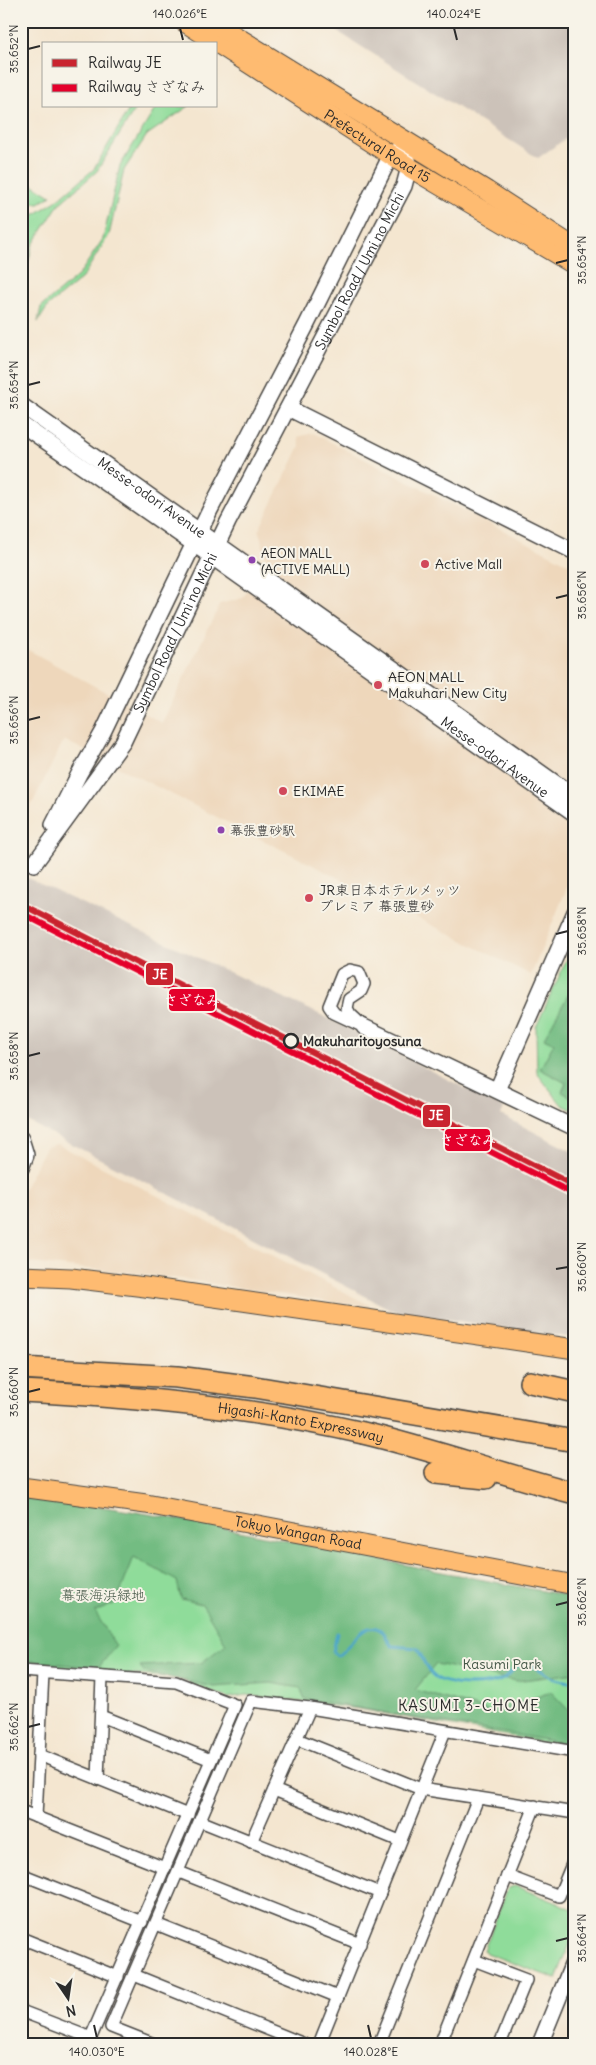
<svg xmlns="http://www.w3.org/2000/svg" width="596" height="2065" viewBox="0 0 596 2065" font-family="Delius,'Klee One',sans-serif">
<rect width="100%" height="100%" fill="#f7f3e8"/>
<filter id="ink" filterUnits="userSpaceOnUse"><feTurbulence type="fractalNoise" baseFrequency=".02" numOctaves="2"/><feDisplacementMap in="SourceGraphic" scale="10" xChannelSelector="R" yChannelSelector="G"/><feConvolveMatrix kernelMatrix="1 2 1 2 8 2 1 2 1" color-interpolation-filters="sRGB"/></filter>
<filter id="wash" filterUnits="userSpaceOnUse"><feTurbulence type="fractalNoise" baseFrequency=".0096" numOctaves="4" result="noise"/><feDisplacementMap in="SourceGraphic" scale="20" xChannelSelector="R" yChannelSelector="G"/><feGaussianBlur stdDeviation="1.12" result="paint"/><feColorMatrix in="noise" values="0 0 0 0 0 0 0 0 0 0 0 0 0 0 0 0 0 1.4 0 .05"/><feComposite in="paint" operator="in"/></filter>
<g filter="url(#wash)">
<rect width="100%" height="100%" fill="#f4e6d0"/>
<g fill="#eed7bb">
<polygon points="313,433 575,567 575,868 531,975 64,740 21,826 21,646 162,723 220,604 243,598 266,558 259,530 300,446 298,437"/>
<polygon points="57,1144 369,1305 368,1308 184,1279 21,1262 21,1194 46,1147"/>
<polygon points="573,1995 575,2044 552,2044"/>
</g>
<g fill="#ccc2b9">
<polygon points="321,21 575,21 575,132 538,158"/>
<polygon points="21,875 321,1015 504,1108 501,1115 575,1153 575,1338 394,1311 21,1118"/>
</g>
<g fill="#8fdc9a" stroke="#5d8462">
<polygon points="131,106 137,106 97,171 59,204 32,246 21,294 21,252 26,244 32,216 56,201 94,169"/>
<polygon points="157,106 189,106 147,135 124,170 109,235 82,278 48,306 38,322 41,307 79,275 103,239 120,166"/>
<polygon points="21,177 51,196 39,203 31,203 21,189"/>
<polygon points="575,941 575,1111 562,1105 537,1073 536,1027"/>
<polygon points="21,1507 575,1604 575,1748 359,1709 246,1695 228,1698 175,1678 21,1666"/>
<polygon points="515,1886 575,1910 575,1931 556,1979 486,1953 484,1950 508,1888"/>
</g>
<g fill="#73bc82" stroke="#4f7456">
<polygon points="575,983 575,1099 562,1092 566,1083 540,1069 554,1043 544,1038"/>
<path d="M21,1497c98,9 195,29 291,49 87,18 175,35 263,51v76l-59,8 -80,-17 -21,26 77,22 59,-20 24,25v28l-270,-46 -5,-11 -29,-5 -57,4 -70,-15 -4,-6 61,-3 25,-19 -24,-40 -21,-5 -4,-18 -43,-24 -18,46 -21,9 21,34 -18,22 -77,-8z"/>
</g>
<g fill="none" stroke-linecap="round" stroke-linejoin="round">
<path stroke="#4ba6c9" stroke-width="3" d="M337,1633l-4,19 4,4c12,-6 28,-42 47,-23 3,4 4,9 8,13l25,2c5,8 7,17 13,24 11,16 57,16 73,7 8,-4 11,-15 21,-15 12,0 21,11 32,15 6,2 12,3 19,3"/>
</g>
</g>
<g filter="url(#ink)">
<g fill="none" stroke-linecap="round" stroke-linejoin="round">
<g stroke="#494744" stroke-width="14">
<g id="minor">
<polygon points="350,970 359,972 364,984 361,991 349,999 347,1008 350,1014 364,1027 334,1013 329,1006 342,974"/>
<polyline points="21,1671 176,1682 235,1705 88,2044"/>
<polyline points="101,1716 211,1760"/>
<polyline points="297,1739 421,1789 575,1813"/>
<polyline points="39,1755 188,1815"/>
<polyline points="98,1779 102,1677"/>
<polyline points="274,1790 400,1841"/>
<polyline points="21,1811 165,1868"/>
<polyline points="36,1817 43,1673"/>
<polyline points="200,1821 380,1893"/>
<polyline points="251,1842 310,1708"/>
<polyline points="179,1872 360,1944"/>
<polyline points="21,1874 142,1922"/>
<polyline points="507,1876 559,1896 575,1857"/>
<polyline points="156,1924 338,1997"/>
<polyline points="21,1938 118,1977"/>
<polyline points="474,1960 526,1980 500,2044"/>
<polyline points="134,1975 304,2044"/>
<polyline points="21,2011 91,2038"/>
<polyline points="154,2044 111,2027 251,1701 310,1708 575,1752"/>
<polyline points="319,2044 445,1731"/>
<polyline points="379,2044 478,1798"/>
<polyline points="440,2044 535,1806"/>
</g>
</g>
<g stroke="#494744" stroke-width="18">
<g id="tertiary">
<path id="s1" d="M21,405l554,392"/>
<polyline points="288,408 575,552"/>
<path id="s2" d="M21,424l173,120 381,270"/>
<polyline points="53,825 79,774 103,732 210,510 307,324 391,155 400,148"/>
<path id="s3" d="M34,864l89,-122 105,-220 176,-336 5,-19 -3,-25"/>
<polyline points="364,1027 575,1128"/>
<polyline points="497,1090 575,912"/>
<polyline points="21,1139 26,1155 21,1168"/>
<polyline points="540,2044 575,1958"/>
</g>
</g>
<g stroke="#494744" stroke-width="21">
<g id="primary">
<path id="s4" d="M183,21l226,146 166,98"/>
<polyline points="211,21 487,191 575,248"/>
</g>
</g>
<g stroke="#494744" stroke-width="21">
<g id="trunk">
<polyline points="21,1276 71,1278 145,1287 575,1349"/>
<path id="s5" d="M21,1487l125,17 429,81"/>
</g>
</g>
<g stroke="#494744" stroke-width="24">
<g id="motorway">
<polyline points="21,1368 177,1377 255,1387 575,1441"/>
<polyline points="530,1382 575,1392"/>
<path id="s6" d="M21,1391c115,6 230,16 342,42 72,17 141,42 212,60"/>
<polyline points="436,1473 486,1478"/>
</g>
</g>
<use href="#minor" stroke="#fff" stroke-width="11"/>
<use href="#tertiary" stroke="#fff" stroke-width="15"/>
<use href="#primary" stroke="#febb71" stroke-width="19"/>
<use href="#trunk" stroke="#febb71" stroke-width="19"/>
<use href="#motorway" stroke="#febb71" stroke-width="21"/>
<g stroke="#f7f3e8" stroke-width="10">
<polyline id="rail-1" points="21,904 575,1186"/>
</g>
<g stroke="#f7f3e8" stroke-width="10">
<polyline id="rail-2" points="21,913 572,1193"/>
</g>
<use href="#rail-1" stroke="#c9242f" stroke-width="6"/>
<use href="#rail-2" stroke="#e4002b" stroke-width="6"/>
</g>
</g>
<path fill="none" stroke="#2b2b2b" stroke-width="2" d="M180,28l3,12M454,28l3,12M28,49l12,-3M556,263l12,-3M28,385l12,-3M556,598l12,-3M28,720l12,-3M556,934l12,-3M28,1056l12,-3M556,1269l12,-2M28,1392l12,-3M556,1605l12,-3M28,1727l12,-3M556,1941l12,-3M94,2025l3,13M368,2025l3,13"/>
<g fill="#8e44ad" stroke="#f7f3e8" stroke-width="2">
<circle cx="252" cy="560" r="4.5"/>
<circle cx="221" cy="830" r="4.5"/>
</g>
<g fill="#d1495b" stroke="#f7f3e8" stroke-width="2">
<circle cx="425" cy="564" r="5"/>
<circle cx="378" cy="685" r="5"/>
<circle cx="283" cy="791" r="5"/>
<circle cx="309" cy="898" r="5"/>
</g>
<circle fill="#f7f3e8" stroke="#2b2b2b" stroke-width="2.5" cx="291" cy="1041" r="7"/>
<g text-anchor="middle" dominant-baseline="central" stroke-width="4" stroke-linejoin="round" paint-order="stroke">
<g font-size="13" fill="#2b2b2b" stroke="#f7f3e8" text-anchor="start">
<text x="261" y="553">AEON MALL<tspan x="261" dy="16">(ACTIVE MALL)</tspan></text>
<text x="230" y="830">幕張豊砂駅</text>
</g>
<g font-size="14" fill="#2b2b2b" stroke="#f7f3e8">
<text stroke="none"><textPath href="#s4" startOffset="231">Prefectural Road 15</textPath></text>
<text stroke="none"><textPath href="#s3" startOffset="678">Symbol Road / Umi no Michi</textPath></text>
<text stroke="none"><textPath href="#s1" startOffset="160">Messe-odori Avenue</textPath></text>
<text stroke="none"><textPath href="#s3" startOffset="272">Symbol Road / Umi no Michi</textPath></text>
<text stroke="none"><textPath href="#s2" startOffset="579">Messe-odori Avenue</textPath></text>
<text stroke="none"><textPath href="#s6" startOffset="282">Higashi-Kanto Expressway</textPath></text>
<text stroke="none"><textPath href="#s5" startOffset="281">Tokyo Wangan Road</textPath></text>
</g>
<g font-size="14" fill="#2b2b2b" stroke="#f7f3e8" text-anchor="start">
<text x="435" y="564">Active Mall</text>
<text x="388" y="677">AEON MALL<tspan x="388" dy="16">Makuhari New City</tspan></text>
<text x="293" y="791">EKIMAE</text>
<text x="319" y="890">JR東日本ホテルメッツ<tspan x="319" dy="16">プレミア 幕張豊砂</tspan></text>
</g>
<g font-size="14" font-weight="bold" fill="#2b2b2b" stroke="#f7f3e8" text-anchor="start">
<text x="303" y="1041">Makuharitoyosuna</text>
</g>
<g font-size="14" fill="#445747" stroke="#f7f3e8">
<text x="103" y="1595">幕張海浜緑地</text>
<text x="502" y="1664">Kasumi Park</text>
</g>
<g font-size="15" letter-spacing="1" fill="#2b2b2b" stroke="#f7f3e8">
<text x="469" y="1705">KASUMI 3-CHOME</text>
</g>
</g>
<g stroke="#f7f3e8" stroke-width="2">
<rect x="145" y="962" width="29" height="24" rx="5" fill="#c9242f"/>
<rect x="168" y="988" width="48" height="24" rx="5" fill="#e4002b"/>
<rect x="422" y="1104" width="29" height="24" rx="5" fill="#c9242f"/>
<rect x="444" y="1128" width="47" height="24" rx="5" fill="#e4002b"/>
</g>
<g font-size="14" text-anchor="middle" font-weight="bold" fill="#fff">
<text x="160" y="979">JE</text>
<text x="192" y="1005">さざなみ</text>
<text x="436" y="1120">JE</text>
<text x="468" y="1145">さざなみ</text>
</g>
<rect width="596" height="2065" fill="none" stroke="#f7f3e8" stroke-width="55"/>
<rect x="42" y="42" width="175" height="65" fill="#f7f3e8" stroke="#a5a39c"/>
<rect x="52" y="59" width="25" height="8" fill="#c9242f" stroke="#a5a39c"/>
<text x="88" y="68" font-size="15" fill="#2b2b2b">Railway JE</text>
<rect x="52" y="84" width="25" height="8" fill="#e4002b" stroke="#a5a39c"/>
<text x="88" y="92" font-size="15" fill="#2b2b2b">Railway さざなみ</text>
<g transform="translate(68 1998) rotate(167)" stroke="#f7f3e8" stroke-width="4" paint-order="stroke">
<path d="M0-4L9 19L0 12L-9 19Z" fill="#2b2b2b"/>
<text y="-8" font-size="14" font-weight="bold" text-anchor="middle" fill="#2b2b2b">N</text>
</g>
<rect x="28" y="28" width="540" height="2010" fill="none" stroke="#2b2b2b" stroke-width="2"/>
<g font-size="12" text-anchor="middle" fill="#2b2b2b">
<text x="180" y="18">140.026°E</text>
<text x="454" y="18">140.024°E</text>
<text transform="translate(14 49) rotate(-90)" y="4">35.652°N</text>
<text transform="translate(582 260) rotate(-90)" y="4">35.654°N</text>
<text transform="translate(14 385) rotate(-90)" y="4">35.654°N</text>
<text transform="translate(582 595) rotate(-90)" y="4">35.656°N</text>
<text transform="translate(14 720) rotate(-90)" y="4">35.656°N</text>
<text transform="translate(582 931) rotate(-90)" y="4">35.658°N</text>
<text transform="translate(14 1056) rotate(-90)" y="4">35.658°N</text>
<text transform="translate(582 1267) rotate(-90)" y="4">35.660°N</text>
<text transform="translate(14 1392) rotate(-90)" y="4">35.660°N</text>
<text transform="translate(582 1602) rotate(-90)" y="4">35.662°N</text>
<text transform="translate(14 1727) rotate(-90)" y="4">35.662°N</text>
<text transform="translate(582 1938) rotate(-90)" y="4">35.664°N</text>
<text x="97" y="2056">140.030°E</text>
<text x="371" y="2056">140.028°E</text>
</g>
</svg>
